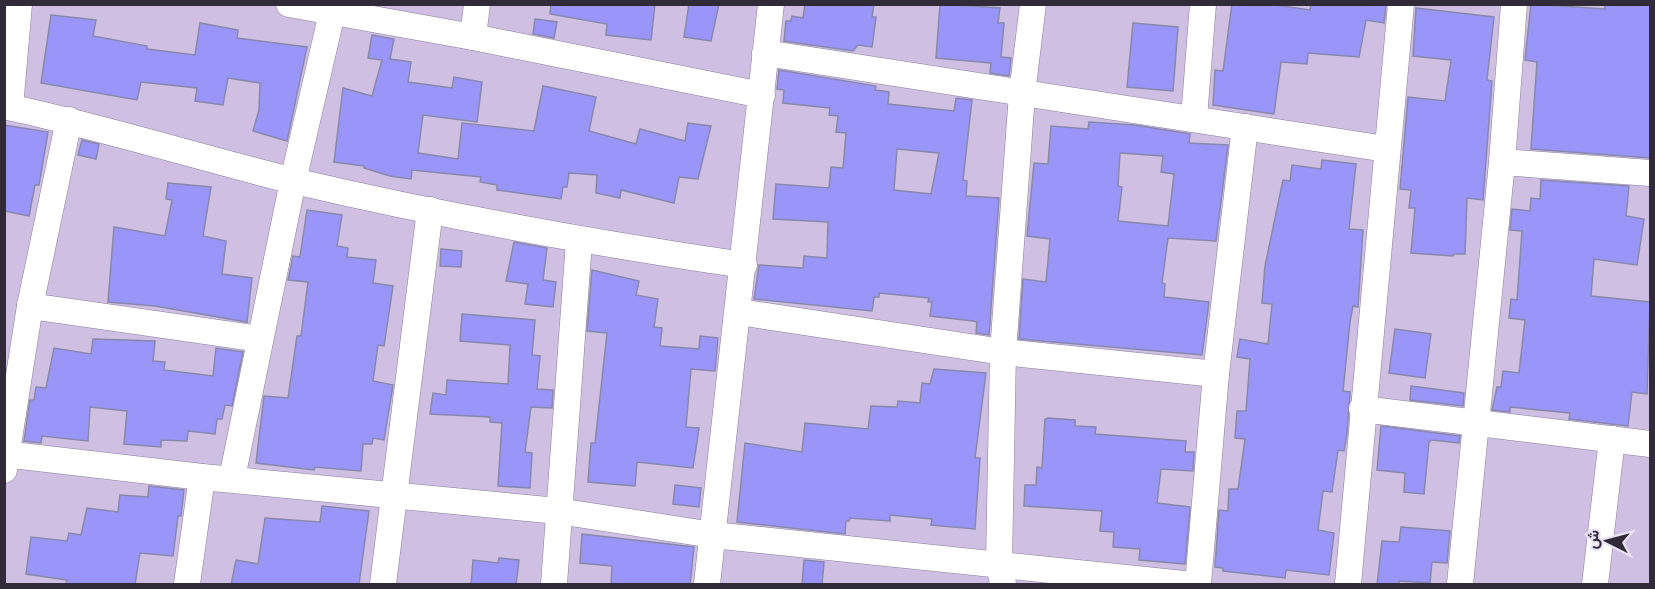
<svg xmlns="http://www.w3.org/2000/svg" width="1655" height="589" viewBox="0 0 1655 589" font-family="Merriweather,Vazirmatn,serif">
<rect width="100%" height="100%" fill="#cebfe3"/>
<g fill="#9a96f9" stroke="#8888ac" stroke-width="1.5" fill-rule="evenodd">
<polygon points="551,4 655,4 651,40 606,35 607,24 550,14"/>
<polygon points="689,4 719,4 711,41 684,37"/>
<polygon points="805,4 874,4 872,17 876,17 872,47 858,45 853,51 784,41 786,21 791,21 792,16 803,18"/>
<polygon points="940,4 1000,8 998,23 1004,23 1001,57 1011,58 1009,76 990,73 991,63 936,58"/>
<polygon points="1232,4 1268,4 1310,10 1311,4 1386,4 1384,23 1366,20 1359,57 1308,53 1307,64 1281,62 1274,114 1213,105 1215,70 1223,71"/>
<polygon points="1531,4 1605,9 1605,4 1650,4 1650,158 1531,149 1537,62 1525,60"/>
<polygon points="1416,8 1494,17 1487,80 1492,81 1483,200 1467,198 1465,254 1454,254 1453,256 1411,253 1415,208 1409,208 1411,190 1400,189 1408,97 1445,101 1451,60 1413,56"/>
<polygon points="51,15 96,20 93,36 147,46 147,49 195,55 200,23 238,30 237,38 307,47 287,141 253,131 259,110 260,83 228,78 223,105 195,101 197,88 141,82 137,100 41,83"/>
<polygon points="535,19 557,22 554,38 533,34"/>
<polygon points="1133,23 1178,27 1173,91 1127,87"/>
<polygon points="372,35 394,39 390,59 411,62 408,82 452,88 454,77 482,82 477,122 423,115 418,153 458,159 462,123 534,131 543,86 596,97 589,131 636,144 640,129 685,141 688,123 711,126 698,179 679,177 674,203 621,190 620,198 596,193 597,175 569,173 567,187 563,187 561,199 497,190 497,185 480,182 481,177 412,170 411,179 390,176 364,168 364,166 334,162 343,88 372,96 382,60 368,58"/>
<path d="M779,70l97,16 -1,4 14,2 -1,12 66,7 2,-13 16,2 -9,80 4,1 -1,15 33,2 -10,137 -13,-2 1,-11 -4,-1 -43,-5 2,-14h-4l1,-4 -50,-5v4h-5l-2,14 -118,-12 5,-34 44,3 1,-12 23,2 1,-36 -55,-3 3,-35 53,4 2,-21 12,1 3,-35 -10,-1 2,-16 -9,-1 1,-7 -47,-5 1,-13 -7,-1zM897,149l42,4 -8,41 -37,-4z"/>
<path d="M1089,122l45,3 56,9 -1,9 39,2 -12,96 -48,-3 -6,45 3,1 -1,13 45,5 -7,53 -183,-16 4,-60 23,3 4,-43 -23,-3 7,-73 14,1 3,-38 37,3zM1120,153l43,3 -2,16 13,2 -6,52 -50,-5 4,-34 -4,-1z"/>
<polygon points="4,125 48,132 39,185 35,185 29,216 4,211"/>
<polygon points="82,140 99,144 96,159 78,155"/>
<polygon points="1322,160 1356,164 1349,229 1363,230 1358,307 1353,306 1350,322 1343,391 1350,392 1347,434 1344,451 1338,450 1332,492 1323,491 1318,530 1334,533 1329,575 1286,570 1285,578 1223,571 1223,568 1215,567 1219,510 1228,511 1229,489 1238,489 1245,439 1235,438 1237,411 1246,411 1250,359 1237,357 1240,339 1268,344 1272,304 1262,303 1265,266 1283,180 1290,181 1292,165 1321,169"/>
<polygon points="1541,180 1629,186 1626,216 1644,219 1637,265 1594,259 1591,296 1650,302 1647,394 1632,392 1628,426 1569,419 1570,413 1510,407 1510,412 1492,410 1497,387 1501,387 1503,371 1519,373 1525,320 1509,318 1511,299 1517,300 1522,231 1510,230 1512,209 1530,211 1531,198 1540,199"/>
<polygon points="168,183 211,187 203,236 226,241 222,274 252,278 247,322 155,306 108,302 114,227 165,236 172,200 166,199"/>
<polygon points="307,210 342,215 337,246 348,248 347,257 376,260 373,283 393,286 384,346 378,345 373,381 393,385 384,440 373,438 372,444 363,444 361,471 315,467 314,470 256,463 264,396 288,398 297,336 301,336 308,282 288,280 293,256 300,257"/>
<polygon points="514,242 547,248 543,280 556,282 553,307 525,304 528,284 506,281"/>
<polygon points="441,249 462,251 461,267 440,266"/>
<polygon points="592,270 639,281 636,295 658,299 654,327 662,328 660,346 699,349 700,336 718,338 715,371 691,369 686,427 699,428 693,468 637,462 635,486 588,482 591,443 595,443 607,333 587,331"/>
<polygon points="462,314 535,320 532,355 540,356 537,389 553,390 552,408 531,407 525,452 532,453 530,488 498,486 502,423 490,422 490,417 430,414 433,393 446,395 447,380 508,384 510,345 460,341"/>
<polygon points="1395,329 1431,334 1425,378 1389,373"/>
<polygon points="93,339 155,341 153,361 165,362 164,370 213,376 216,348 243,352 232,406 225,405 222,419 217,419 215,434 188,431 187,441 161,440 161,447 124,444 127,411 90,407 88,441 42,436 41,443 24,441 30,400 34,400 36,387 46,388 54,348 91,354"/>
<polygon points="934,369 986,373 975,458 980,458 975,529 931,525 932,519 890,515 890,521 850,518 849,521 846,521 845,534 737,522 745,443 802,452 805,423 868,429 871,406 897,407 898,401 920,403 922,383 930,384"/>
<polygon points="1411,386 1464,393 1463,406 1410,400"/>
<polygon points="1048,418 1075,420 1075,426 1096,427 1095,434 1186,441 1185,452 1194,452 1193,471 1161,469 1157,503 1190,507 1185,564 1139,560 1140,549 1113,547 1114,532 1100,531 1102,511 1024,506 1025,485 1036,485 1037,467 1042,468 1045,419"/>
<polygon points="1381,426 1460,436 1459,443 1432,440 1429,442 1424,494 1404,492 1405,473 1377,470"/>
<polygon points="675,485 701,488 699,507 673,504"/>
<polygon points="149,486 184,490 181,516 178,516 173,556 140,553 135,585 66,585 67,580 26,574 31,537 67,541 69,533 81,535 87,508 118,512 120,495 148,497"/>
<polygon points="322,506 369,511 359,584 231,585 236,560 258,564 265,518 320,522"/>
<polygon points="1401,527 1450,531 1447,563 1432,562 1430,583 1399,581 1399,585 1377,585 1382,541 1399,542"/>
<polygon points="582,534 694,547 690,585 611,585 612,566 580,563"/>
<polygon points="499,558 519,560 516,585 471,585 473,560 498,563"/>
<polygon points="804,560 824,562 822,585 802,585"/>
</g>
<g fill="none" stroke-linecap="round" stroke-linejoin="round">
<g stroke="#8c7d9f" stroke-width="27">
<g id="minor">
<polyline points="289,4 473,37 762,95"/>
<polyline points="473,37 477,4"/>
<polyline points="765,53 1386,149"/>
<path d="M4,106c98,21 193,51 290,75 149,35 299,62 450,84"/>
<polyline points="10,107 19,4"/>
<polyline points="1194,118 1203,4"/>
<polyline points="1502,162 1650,173"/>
<polyline points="30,306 260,339"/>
<polyline points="739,312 1003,352 1216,374"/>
<polyline points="1362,409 1650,444"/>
<polyline points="4,454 202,477 558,511 713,535 1184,584"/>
<polyline points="4,470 30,306 69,120"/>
<polyline points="232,478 293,181 332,13"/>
<polyline points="187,584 202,477"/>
<polyline points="383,584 430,210"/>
<polyline points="554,584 579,241"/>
<polyline points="707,584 771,4"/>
<polyline points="1003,584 999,563 1003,352 1022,94 1033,4"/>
<polyline points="1198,584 1216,374 1245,127"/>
<polyline points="1348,584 1401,4"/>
<polyline points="1460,584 1502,162 1514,4"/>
<polyline points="1595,584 1612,439"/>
</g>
</g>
<use href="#minor" stroke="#fff" stroke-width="26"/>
</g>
<rect width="1655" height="589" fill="none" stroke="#312b39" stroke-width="12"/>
<g transform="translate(1607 541) rotate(276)" stroke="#ebe4f6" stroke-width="4.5" paint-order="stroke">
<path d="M0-4.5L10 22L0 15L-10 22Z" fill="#312b39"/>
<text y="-9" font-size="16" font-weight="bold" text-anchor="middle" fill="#312b39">ش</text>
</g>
</svg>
